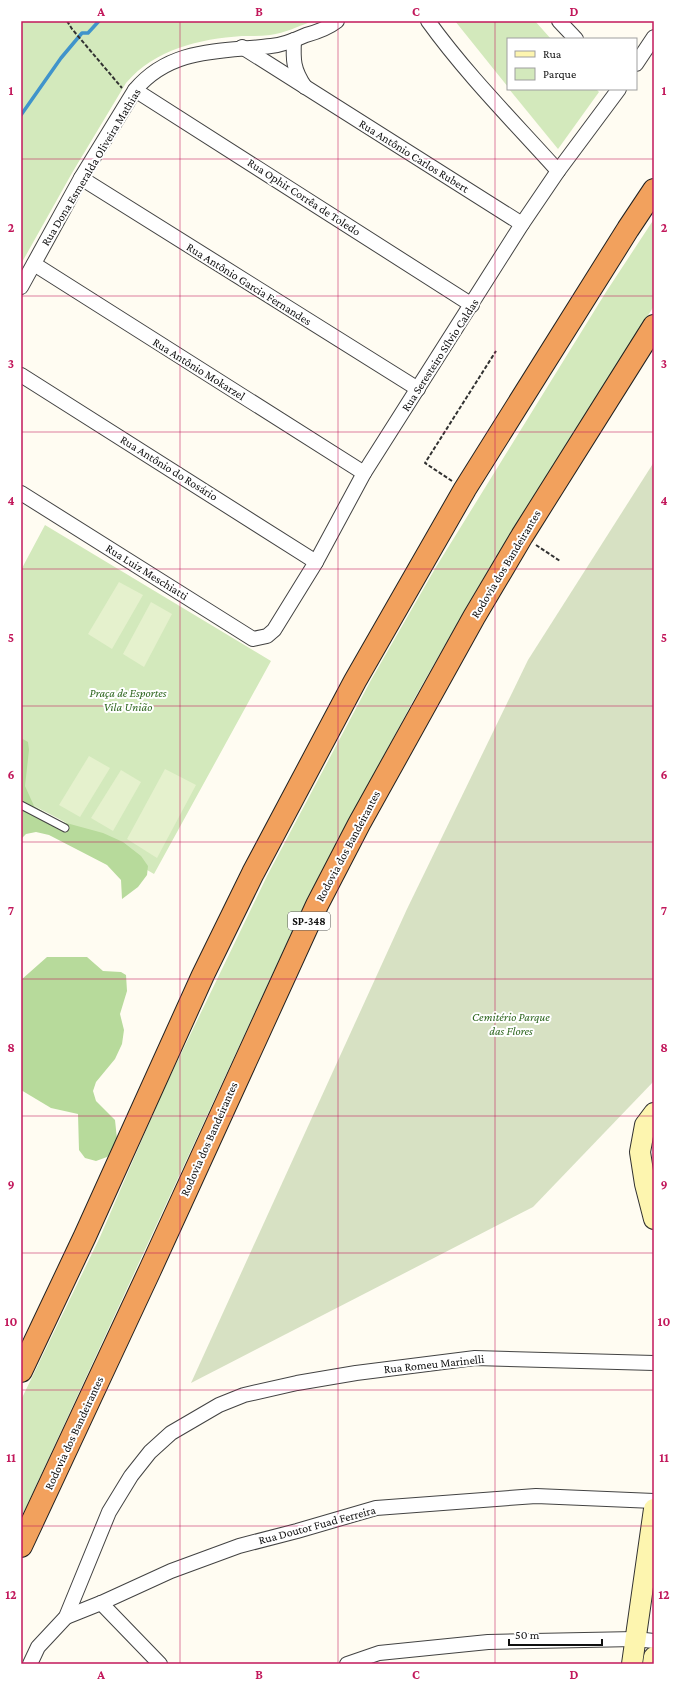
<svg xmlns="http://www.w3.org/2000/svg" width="675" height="1685" viewBox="0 0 675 1685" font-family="'Crimson Pro',serif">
<rect width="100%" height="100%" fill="#fffcf2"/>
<g fill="#d3e9bc">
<path d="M21,21h292c-14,5 -28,12 -43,14 -9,1 -19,1 -28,1 -43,3 -87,13 -116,47l-54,90 -51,91z"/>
<polygon points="455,21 535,21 551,39 508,39 508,87"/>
<polygon points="509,89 596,89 599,92 558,149"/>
<polygon points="654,219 654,306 566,444 475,592 413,701 308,897 21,1518 21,1400 100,1237 163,1091 267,876 371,680 436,567 606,292"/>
<polygon points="45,525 271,661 154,874 63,821 21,799 21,570"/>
</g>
<g fill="#b7da9b">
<polygon points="21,738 28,742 29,750 25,786 34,806 59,821 103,833 123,842 141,856 148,866 147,875 138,887 122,899 121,880 107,865 49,835 36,832 26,834 21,839"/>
<polygon points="47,957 87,957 103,971 121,972 126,975 127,991 120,1014 124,1030 122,1044 115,1059 96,1082 93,1091 96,1101 115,1120 117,1139 114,1149 107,1157 96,1161 85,1158 79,1150 78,1114 51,1108 21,1090 21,980"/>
</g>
<polygon fill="#d7e1c3" points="654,462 654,1081 533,1207 191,1383 407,909 528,660"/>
<g fill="#e5f1cd">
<polygon points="119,582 143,595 112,649 88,634"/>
<polygon points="151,602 172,614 144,667 123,654"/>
<polygon points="89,756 110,768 80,817 59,805"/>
<polygon points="165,769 196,785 157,858 127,839"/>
<polygon points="121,770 141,782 113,831 91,818"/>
</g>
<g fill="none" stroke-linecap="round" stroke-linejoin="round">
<polyline stroke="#4094cb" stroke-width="3.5" points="21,115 61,58 82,33 88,33 99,21"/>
<g stroke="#434343" stroke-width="9">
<polyline id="lane" points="21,805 65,828"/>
</g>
<g stroke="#434343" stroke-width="16">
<g id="street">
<path d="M428,21c39,54 86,101 130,150"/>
<polyline points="559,21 576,39"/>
<path d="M294,40c-1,20 -1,29 11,47"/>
<polyline points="242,47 522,224"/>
<polyline points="636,64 654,37"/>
<polyline points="135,90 472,305"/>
<polyline points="81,178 418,389"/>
<polyline points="34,264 364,473"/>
<path d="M21,287l60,-109 54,-88c36,-43 86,-38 136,-44 12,-1 24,-6 35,-11 11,-3 22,-7 31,-14"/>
<polyline points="21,375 316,562"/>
<polyline points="21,493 253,639 267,636 274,630 316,562 364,473 522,224 558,171 619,89"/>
<polyline points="101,1603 160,1664"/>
<polyline points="66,1617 101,1603 171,1571 239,1546 297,1531 376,1508 536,1496 654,1501"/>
<polyline points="30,1664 38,1647 66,1617 109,1512 131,1476 150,1452 171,1433 219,1405 244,1395 297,1383 356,1373 475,1358 654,1363"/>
<polyline points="347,1664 379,1653 488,1642 635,1639 654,1641"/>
</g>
</g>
<g stroke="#323232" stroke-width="22">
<g id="secondary">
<polyline points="654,1113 645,1125 640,1152 645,1184 654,1219"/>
<polyline points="632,1664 654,1509"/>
<polyline points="653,1664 654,1657"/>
</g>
</g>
<g stroke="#212121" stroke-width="24">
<g id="highway">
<polyline points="21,1371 85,1236 203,975 253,873 355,681 465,489 628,229 654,190"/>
<polyline points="21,1546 150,1270 317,905 359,824 474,617 522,536 654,326"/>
</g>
</g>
<g stroke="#323232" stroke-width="2" stroke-dasharray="4 2" stroke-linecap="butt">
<polyline points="67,21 72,29 122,88"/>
<polyline points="452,481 425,463 496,351"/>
<polyline points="536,545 560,561"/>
</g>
<use href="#lane" stroke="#fff" stroke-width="7"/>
<use href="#street" stroke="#fff" stroke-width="14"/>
<use href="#secondary" stroke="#fdf5af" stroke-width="20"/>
<use href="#highway" stroke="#f2a15d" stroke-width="22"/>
</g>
<path fill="none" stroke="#c2185b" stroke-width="1" stroke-opacity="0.55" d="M180,21v1643M338,21v1643M495,21v1643M21,159h633M21,296h633M21,432h633M21,569h633M21,706h633M21,842h633M21,979h633M21,1116h633M21,1253h633M21,1390h633M21,1526h633"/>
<g text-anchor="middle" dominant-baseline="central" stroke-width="4" stroke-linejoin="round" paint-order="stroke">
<rect fill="#fff" stroke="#585858" stroke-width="1" x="288" y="912" width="42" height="18" rx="3"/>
<g font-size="11" font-weight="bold" fill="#101010">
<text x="309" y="921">SP-348</text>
</g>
<g font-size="12" fill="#101010" stroke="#fff">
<text transform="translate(414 156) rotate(32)">Rua Antônio Carlos Rubert</text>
<text transform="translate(91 167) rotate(-59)">Rua Dona Esmeralda Oliveira Mathias</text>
<text transform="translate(304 197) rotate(33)">Rua Ophir Corrêa de Toledo</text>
<text transform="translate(249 284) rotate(32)">Rua Antônio Garcia Fernandes</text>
<text transform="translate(440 355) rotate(-57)">Rua Seresteiro Sílvio Caldas</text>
<text transform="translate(199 369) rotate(32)">Rua Antônio Mokarzel</text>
<text transform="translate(169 468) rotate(32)">Rua Antônio do Rosário</text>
<text transform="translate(506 564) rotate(-59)">Rodovia dos Bandeirantes</text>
<text transform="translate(147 572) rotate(32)">Rua Luiz Meschiatti</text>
<text transform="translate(348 846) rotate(-62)">Rodovia dos Bandeirantes</text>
<text transform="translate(209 1139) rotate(-66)">Rodovia dos Bandeirantes</text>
<text transform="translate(434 1364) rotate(-6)">Rua Romeu Marinelli</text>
<text transform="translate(74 1433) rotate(-65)">Rodovia dos Bandeirantes</text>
<text transform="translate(317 1525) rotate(-15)">Rua Doutor Fuad Ferreira</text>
</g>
<g font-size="12" font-style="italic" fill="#2f6720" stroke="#fff">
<text x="128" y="693">Praça de Esportes<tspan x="128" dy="14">Vila União</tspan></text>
<text x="511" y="1017">Cemitério Parque<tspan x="511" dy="14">das Flores</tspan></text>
</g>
</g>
<rect width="675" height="1685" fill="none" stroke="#ffffff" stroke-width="44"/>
<rect x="507" y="38" width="130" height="52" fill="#ffffff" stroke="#9f9f9f"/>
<rect x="515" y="51" width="20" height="6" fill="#fdf5af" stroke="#9f9f9f"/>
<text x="543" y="58" font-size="12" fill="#101010">Rua</text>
<rect x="515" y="68" width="20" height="12" fill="#d3e9bc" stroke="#9f9f9f"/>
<text x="543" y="78" font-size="12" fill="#101010">Parque</text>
<path d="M509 1639v6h93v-6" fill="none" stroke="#101010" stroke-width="2"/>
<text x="515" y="1639" font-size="12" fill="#101010" stroke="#ffffff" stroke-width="3" paint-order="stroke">50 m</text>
<rect x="22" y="22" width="631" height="1641" fill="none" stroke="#c2185b" stroke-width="1.5"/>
<g font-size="13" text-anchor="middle" font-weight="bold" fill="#c2185b">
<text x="101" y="16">A</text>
<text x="259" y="16">B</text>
<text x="416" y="16">C</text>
<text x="574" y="16">D</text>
<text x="11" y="95">1</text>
<text x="664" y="95">1</text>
<text x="11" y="232">2</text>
<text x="664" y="232">2</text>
<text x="11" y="368">3</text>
<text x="664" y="368">3</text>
<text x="11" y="505">4</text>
<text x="664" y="505">4</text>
<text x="11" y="642">5</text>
<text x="664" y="642">5</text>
<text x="11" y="779">6</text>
<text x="664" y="779">6</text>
<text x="11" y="915">7</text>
<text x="664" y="915">7</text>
<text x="11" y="1052">8</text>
<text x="664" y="1052">8</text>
<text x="11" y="1189">9</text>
<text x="664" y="1189">9</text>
<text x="11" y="1326">10</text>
<text x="664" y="1326">10</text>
<text x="11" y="1462">11</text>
<text x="664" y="1462">11</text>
<text x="11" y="1599">12</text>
<text x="664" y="1599">12</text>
<text x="101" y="1679">A</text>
<text x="259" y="1679">B</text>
<text x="416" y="1679">C</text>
<text x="574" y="1679">D</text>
</g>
</svg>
